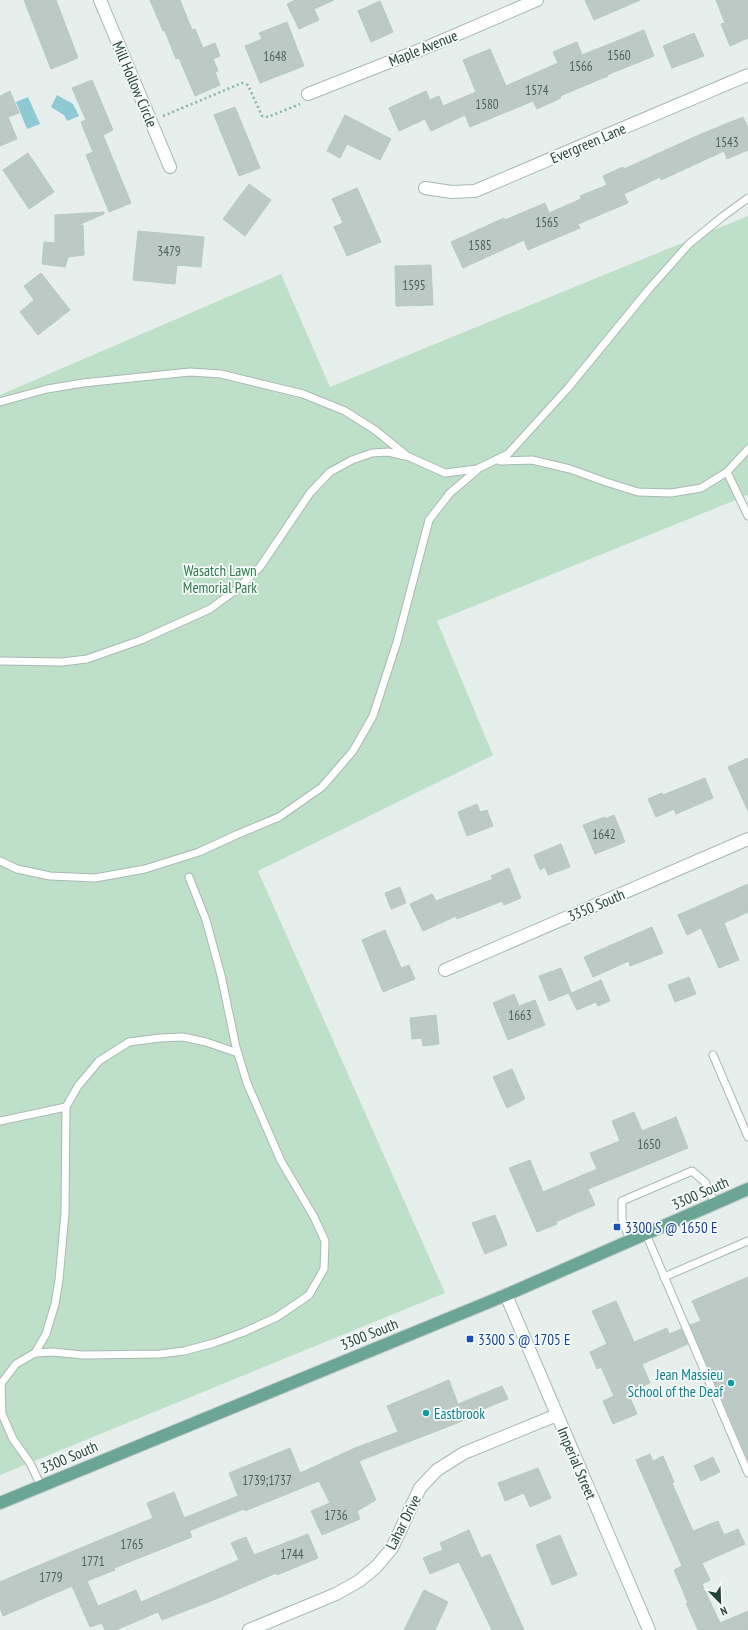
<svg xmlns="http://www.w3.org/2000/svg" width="748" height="1630" viewBox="0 0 748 1630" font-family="'PT Sans Narrow',sans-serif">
<rect width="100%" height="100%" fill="#e6efeb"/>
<polygon fill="#bfe0c8" points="748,216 748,495 437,621 493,755 258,871 445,1293 0,1475 0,395 281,274 330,387"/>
<g fill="#8ec9d4">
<polygon points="57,95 73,104 79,116 67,121 64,115 51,107"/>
<polygon points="28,97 40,124 27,129 16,102"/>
</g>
<g fill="#bbcac4" stroke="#b8c9c2">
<polygon points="24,0 56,0 78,58 51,69"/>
<polygon points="150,0 180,0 192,30 195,29 203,48 215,43 220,56 213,59 218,71 215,72 220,85 195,96 179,58 176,59 165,31 163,31"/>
<polygon points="295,0 334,0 314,9 319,20 299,29 287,4"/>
<polygon points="585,0 640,0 594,20"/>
<polygon points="716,0 748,0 748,38 730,46 721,24 725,23"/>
<polygon points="380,1 393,32 371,42 358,11"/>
<polygon points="287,22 304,66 260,83 245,46 262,39 259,33"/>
<polygon points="644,30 654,56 607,75 608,76 560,96 561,98 537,109 533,101 470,127 465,115 431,131 425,119 399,131 389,108 426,91 430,100 439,96 443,106 476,92 463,60 490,49 506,86 558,63 553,52 577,42 582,55"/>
<polygon points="694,33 704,56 672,68 663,46"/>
<polygon points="92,80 113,130 103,135 131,203 109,212 86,155 93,152 81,122 86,120 72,88"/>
<polygon points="10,91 19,113 8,117 17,139 0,146 0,96"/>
<polygon points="235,107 260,168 239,176 214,115"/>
<polygon points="345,115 391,139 380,160 347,144 340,158 327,151"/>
<polygon points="743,117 748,128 748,150 727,159 724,151 661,180 660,177 624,194 628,203 578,224 580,228 528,250 524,240 463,268 451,242 504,218 505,220 545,203 549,213 581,199 580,196 607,185 603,176 623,167 624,169 701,134"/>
<polygon points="28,153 54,192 29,209 3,170"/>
<polygon points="249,184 271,200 245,236 223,219"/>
<polygon points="357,188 381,242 347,256 334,227 343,223 332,199"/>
<polygon points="104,212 104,214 78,225 83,225 84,255 68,257 65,267 42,264 44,242 55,243 55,215"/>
<polygon points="138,231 204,237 201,267 177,265 175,284 133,280"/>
<polygon points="431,265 433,305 396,306 395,266"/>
<polygon points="41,273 70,310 38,335 20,312 34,300 24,286"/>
<polygon points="748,758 748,811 728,767"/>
<polygon points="705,778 713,798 676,814 674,809 656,817 648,799 662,793 663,795"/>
<polygon points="477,804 480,812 487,810 493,826 467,836 458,812"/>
<polygon points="614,815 625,842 595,854 583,825 605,817 605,819"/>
<polygon points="561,844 570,867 548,875 545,867 540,870 534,855"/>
<polygon points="509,868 521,898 504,905 502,901 457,919 456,916 423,931 410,904 432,894 436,901 493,879 491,876"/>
<polygon points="748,884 748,912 724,923 739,960 719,968 701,928 687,935 678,915"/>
<polygon points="400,887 406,903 391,909 385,893"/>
<polygon points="652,927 663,953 630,966 629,961 593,977 584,957"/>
<polygon points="385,930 401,968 409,965 415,979 383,992 362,940"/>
<polygon points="561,968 571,992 549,1001 539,976"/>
<polygon points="689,977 696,994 675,1002 668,985"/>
<polygon points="601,980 610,1001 598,1006 596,1002 577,1010 569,994"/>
<polygon points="514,994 519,1006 535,1000 545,1025 508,1040 493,1003"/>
<polygon points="436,1015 439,1044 423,1046 422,1038 412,1039 410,1018"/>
<polygon points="512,1069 525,1099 507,1108 493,1077"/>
<polygon points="634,1112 642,1131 676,1117 688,1148 588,1189 595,1205 556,1222 557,1224 537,1232 509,1168 530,1160 543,1192 597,1169 590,1153 620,1141 612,1121"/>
<polygon points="495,1215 507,1245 485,1254 472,1223"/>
<polygon points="748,1277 748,1460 690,1325 701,1321 692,1301"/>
<polygon points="616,1301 634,1342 667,1328 669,1334 681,1329 688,1344 642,1364 650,1383 628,1393 637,1414 613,1424 603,1401 614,1396 601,1367 597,1369 590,1352 607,1344 592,1311"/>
<polygon points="449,1380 458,1404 502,1386 508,1399 464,1417 465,1420 359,1461 376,1500 357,1511 360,1519 322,1535 311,1511 330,1503 319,1481 245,1511 244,1509 189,1531 192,1537 114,1568 115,1570 87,1581 98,1606 136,1590 141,1602 239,1560 231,1543 246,1537 254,1555 308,1534 318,1558 277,1575 276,1573 216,1599 162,1620 158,1612 116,1630 105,1630 102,1623 90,1627 72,1586 3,1616 0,1608 0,1582 30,1569 153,1518 147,1503 174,1492 184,1518 238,1496 229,1473 290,1448 300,1473 355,1448 398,1432 387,1406"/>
<polygon points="650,1454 653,1461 663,1456 674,1482 672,1483 693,1531 718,1521 724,1535 738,1529 745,1544 702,1563 710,1580 702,1584 720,1623 748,1611 748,1630 698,1630 686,1603 688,1603 674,1570 682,1566 636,1460"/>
<polygon points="713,1457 720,1472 701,1481 694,1466"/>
<polygon points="538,1468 551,1498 530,1507 524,1493 505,1501 498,1483"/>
<polygon points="469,1530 481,1558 490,1554 524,1630 492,1630 459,1562 430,1574 423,1558 443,1550 440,1543"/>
<polygon points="560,1535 577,1575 552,1585 536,1545"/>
<polygon points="424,1590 448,1602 435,1630 404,1630"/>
</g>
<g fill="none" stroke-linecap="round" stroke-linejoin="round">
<g stroke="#a8b8b2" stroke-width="9">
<g id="lane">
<polyline points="0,402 47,389 83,383 190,372 221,374 303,394 345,411 375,430 407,456 445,473 477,469 508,454 568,388 649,289 689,244 722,217 748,198"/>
<polyline points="500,461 532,460 570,469 606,482 638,492 671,493 701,488 727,472 748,449"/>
<polyline points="727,472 748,516"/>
<polyline points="0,661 62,662 87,659 141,640 210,609 237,589 260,567 310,493 330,472 352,460 372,453 388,452 405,456"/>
<polyline points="0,861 17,869 50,876 95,878 145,869 199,852 236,835 279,817 322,787 353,751 373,716 397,642 429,520 450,493 477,470"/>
<polyline points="713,1055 748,1137"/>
<polyline points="0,1121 66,1107"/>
<polyline points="646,1234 748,1473"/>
<polyline points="630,1240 622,1219 622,1201 692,1171 705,1182 715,1204"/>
<polyline points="664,1277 748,1241"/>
<polyline points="35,1353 46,1334 55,1304 59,1280 65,1213 66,1107 78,1086 99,1061 129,1042 160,1038 183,1037 206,1042 238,1053"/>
<polyline points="1,1383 2,1414 13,1439 30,1463 41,1486"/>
<polyline points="0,1385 16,1364 35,1353 52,1352 83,1355 160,1354 184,1351 214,1343 244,1332 277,1317 309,1295 324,1269 325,1241 314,1217 281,1161 247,1083 236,1047 221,975 206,920 189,877"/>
</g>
</g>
<g stroke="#a8b8b2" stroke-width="14">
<g id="street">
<polyline points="100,0 170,167"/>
<polyline points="308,94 430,46 537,0"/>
<polyline points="425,188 452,192 475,191 748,75"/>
<polyline points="445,970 748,839"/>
<polyline points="506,1295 649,1630"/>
<polyline points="249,1630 336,1594 359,1581 376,1567 392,1548 420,1488 437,1470 464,1453 557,1415"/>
</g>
</g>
<g stroke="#c2cac8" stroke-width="14">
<polyline id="primary" points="0,1503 506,1295 748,1189"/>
</g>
<polyline stroke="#86b3a5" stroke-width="2.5" stroke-dasharray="2 3" stroke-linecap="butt" points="163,116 242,83 248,85 262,116 268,117 300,104"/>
<use href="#lane" stroke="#fff" stroke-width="7"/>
<use href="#street" stroke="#fff" stroke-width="12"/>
<use href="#primary" stroke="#6aa596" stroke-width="12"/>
</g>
<g fill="#1a4fb4" stroke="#f7fbf9" stroke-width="1.5">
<rect x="613" y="1223" width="8" height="8" rx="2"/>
<rect x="466" y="1335" width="8" height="8" rx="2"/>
</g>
<g fill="#0f9aa8" stroke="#f7fbf9" stroke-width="1.5">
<circle cx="731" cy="1383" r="4"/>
<circle cx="426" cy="1413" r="4"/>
</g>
<g text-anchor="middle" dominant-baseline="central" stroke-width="3.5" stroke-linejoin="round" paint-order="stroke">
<g font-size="13" fill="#4a645c">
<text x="619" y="55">1560</text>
<text x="275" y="56">1648</text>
<text x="581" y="66">1566</text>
<text x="537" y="90">1574</text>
<text x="487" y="104">1580</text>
<text x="727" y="142">1543</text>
<text x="547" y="222">1565</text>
<text x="480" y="245">1585</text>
<text x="169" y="251">3479</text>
<text x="414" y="285">1595</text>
<text x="604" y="834">1642</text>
<text x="520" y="1015">1663</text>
<text x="649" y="1144">1650</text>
<text x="267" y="1480">1739;1737</text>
<text x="336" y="1515">1736</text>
<text x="132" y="1544">1765</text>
<text x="292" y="1554">1744</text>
<text x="93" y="1561">1771</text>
<text x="51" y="1577">1779</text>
</g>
<g font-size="15" fill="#24423a" stroke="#f7fbf9">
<text transform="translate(423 48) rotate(-22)">Maple Avenue</text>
<text transform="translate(135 84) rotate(67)">Mill Hollow Circle</text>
<text transform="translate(588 143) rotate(-23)">Evergreen Lane</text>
<text transform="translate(596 905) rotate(-23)">3350 South</text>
<text transform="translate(700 1193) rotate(-24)">3300 South</text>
<text transform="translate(369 1334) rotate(-22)">3300 South</text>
<text transform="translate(69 1457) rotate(-23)">3300 South</text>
<text transform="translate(577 1463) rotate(67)">Imperial Street</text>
<text transform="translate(403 1522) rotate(-63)">Lahar Drive</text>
</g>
<g font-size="15" fill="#2d7a4b" stroke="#f7fbf9">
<text x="220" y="570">Wasatch Lawn<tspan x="220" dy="17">Memorial Park</tspan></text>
</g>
<g font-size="15" fill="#164399" stroke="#f7fbf9" text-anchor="start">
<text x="625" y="1227">3300 S @ 1650 E</text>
<text x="478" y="1339">3300 S @ 1705 E</text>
</g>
<g font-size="15" fill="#0d838f" stroke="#f7fbf9" text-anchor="end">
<text x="723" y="1374">Jean Massieu<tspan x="723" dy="17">School of the Deaf</tspan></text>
<text x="434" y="1413" text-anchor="start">Eastbrook</text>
</g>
</g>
<g transform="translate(720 1602) rotate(157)" stroke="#f7fbf9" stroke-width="3" paint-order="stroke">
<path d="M0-3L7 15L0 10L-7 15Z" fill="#24423a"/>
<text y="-6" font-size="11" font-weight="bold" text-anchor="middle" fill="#24423a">N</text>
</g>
</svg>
